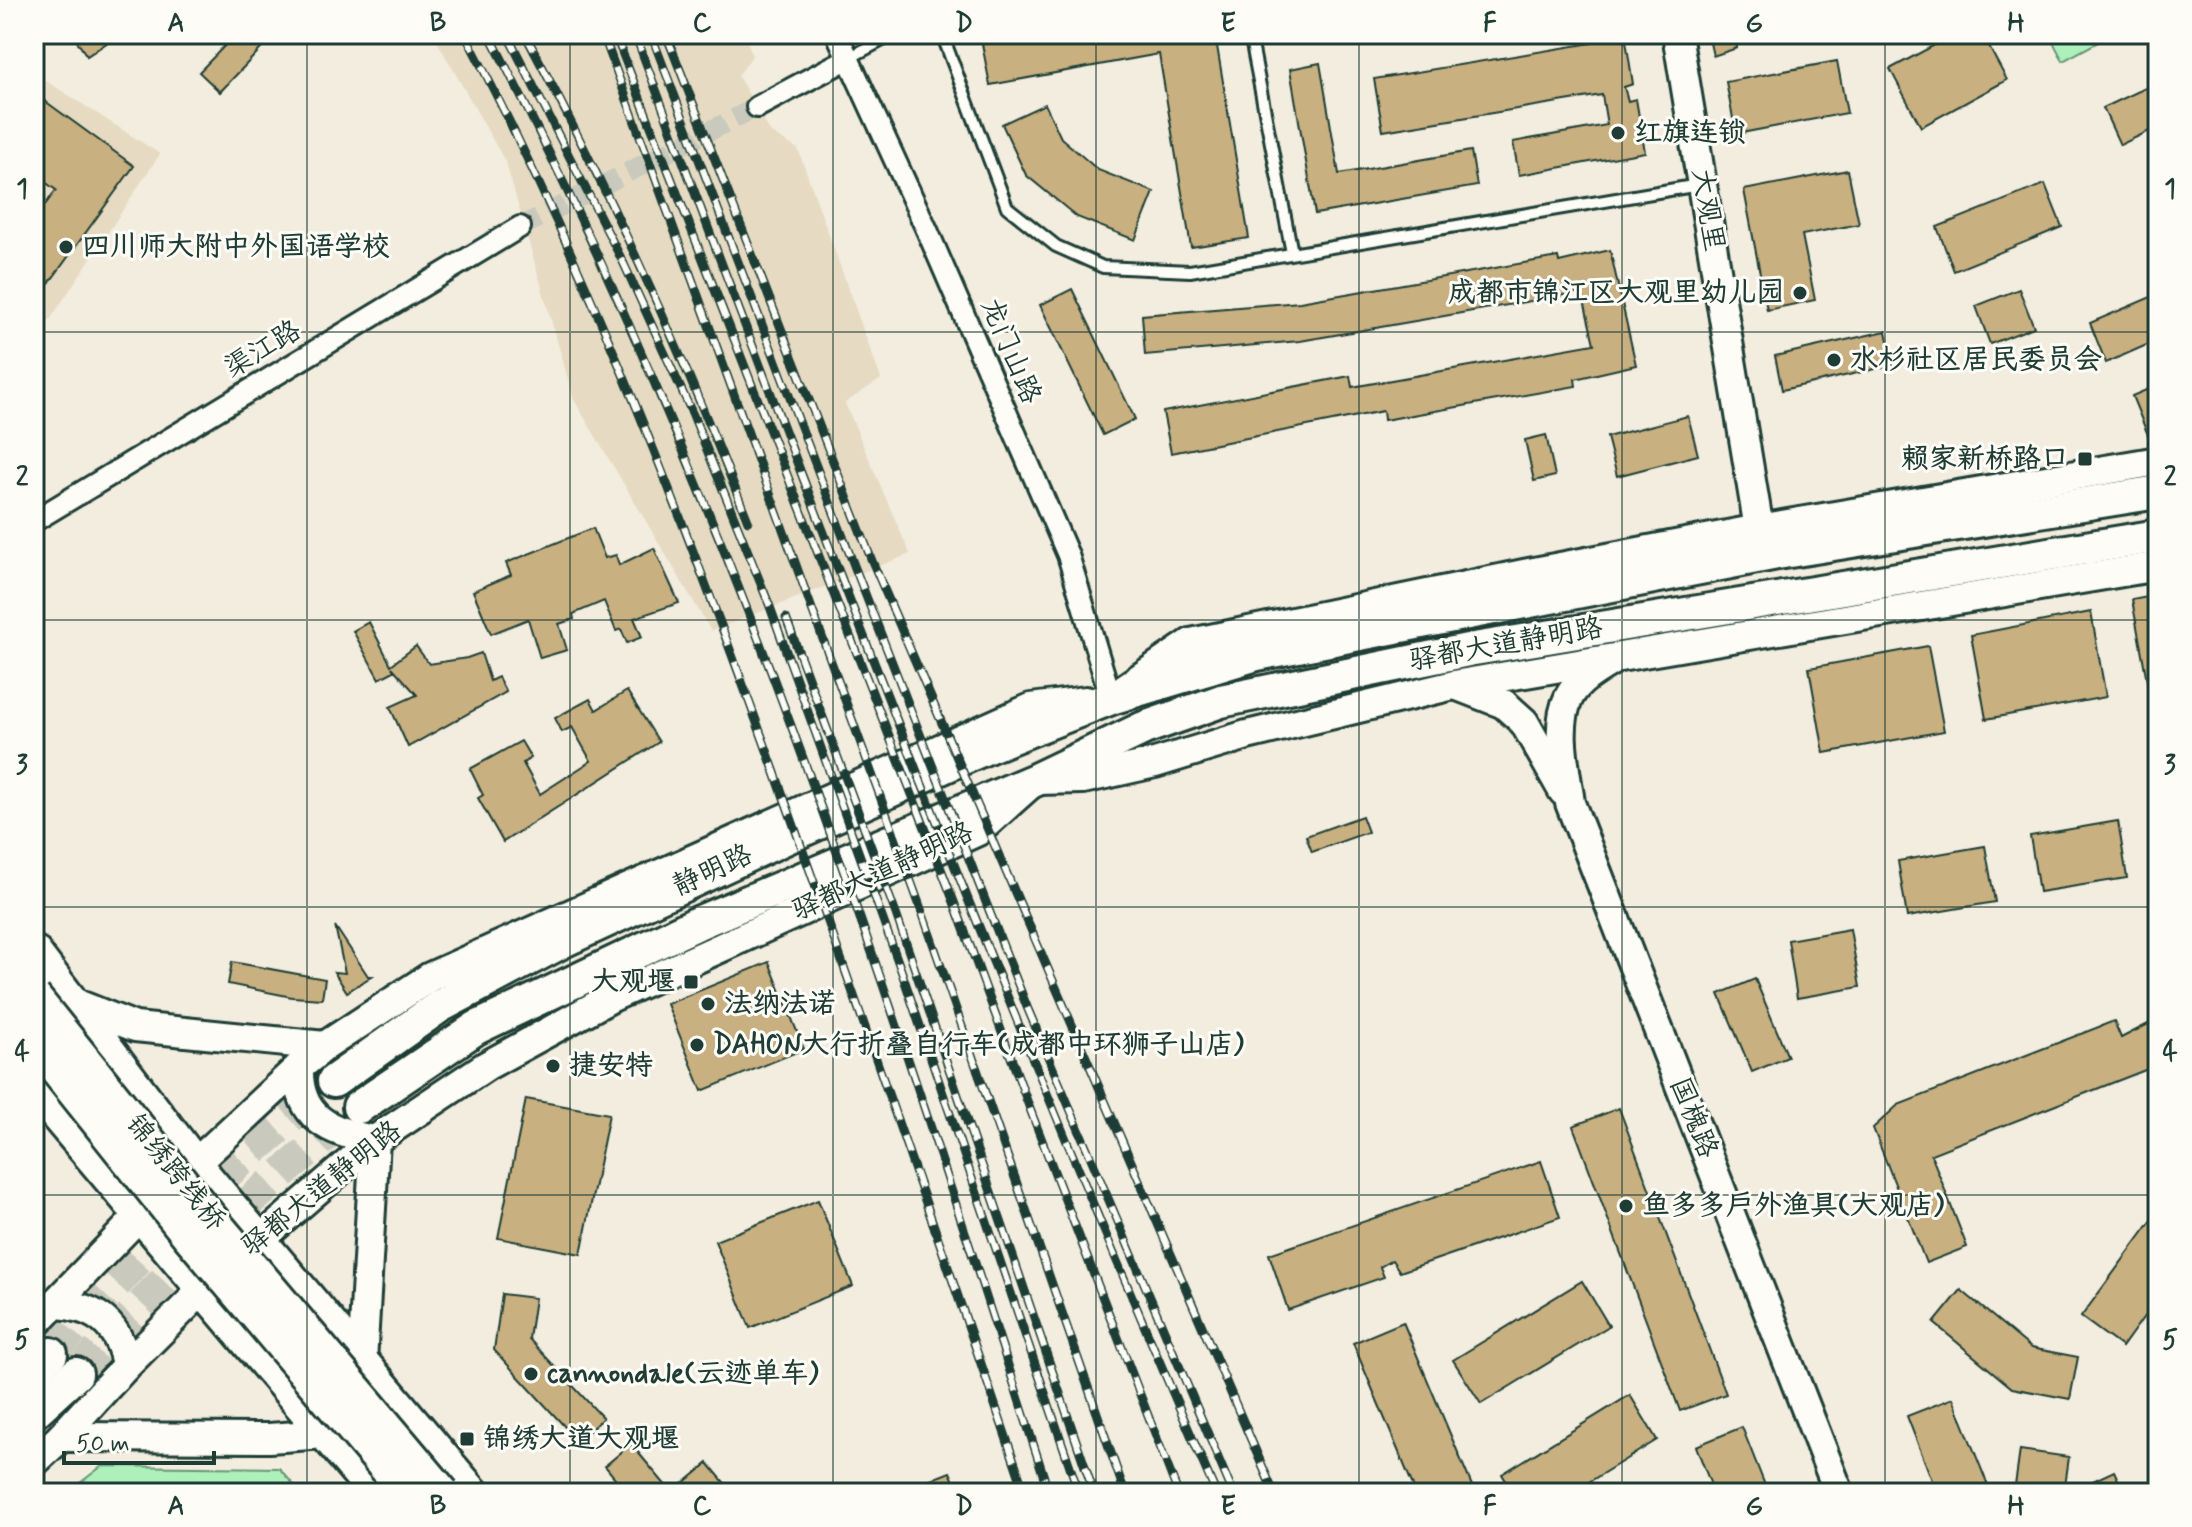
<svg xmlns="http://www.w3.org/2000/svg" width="2192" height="1527" viewBox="0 0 2192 1527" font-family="Mynerve,'LXGW WenKai TC',sans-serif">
<rect width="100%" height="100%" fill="#f3eddf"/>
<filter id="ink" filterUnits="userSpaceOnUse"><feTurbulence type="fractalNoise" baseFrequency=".0125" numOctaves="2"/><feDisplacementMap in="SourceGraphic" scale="16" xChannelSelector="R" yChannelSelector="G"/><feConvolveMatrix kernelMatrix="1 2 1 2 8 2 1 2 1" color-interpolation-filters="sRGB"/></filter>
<g filter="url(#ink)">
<g fill="#e6dbc2">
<polygon points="433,34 745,34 752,56 738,76 771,133 798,149 881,379 845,403 910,554 711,631 574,400 506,163"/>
<polygon points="34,73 160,154 36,341 34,340"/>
</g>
<g fill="#aef0ba" stroke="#669677" stroke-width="2">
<polygon points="2049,34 2113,34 2063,61"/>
<polygon points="102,1466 279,1468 301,1493 67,1493"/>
</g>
<g fill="#c9b080" stroke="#1f3d34" stroke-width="2">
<polygon points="72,34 120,34 87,56"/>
<polygon points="236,34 275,34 220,92 199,72"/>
<polygon points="1036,34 1215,34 1249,238 1191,247 1159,54 990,85 982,44"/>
<polygon points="1591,34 1625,34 1633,84 1624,87 1628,101 1636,99 1645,152 1519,175 1513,142 1607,125 1602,95 1383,131 1374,79 1592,43"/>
<polygon points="1708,34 1736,34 1737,48 1713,56"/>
<polygon points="1955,34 1982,34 2007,80 1921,127 1890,69"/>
<polygon points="1837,61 1847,113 1736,134 1726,82"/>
<polygon points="1320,63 1339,174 1471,151 1477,186 1315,214 1290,69"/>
<polygon points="2158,82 2158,127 2120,145 2103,108"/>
<polygon points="34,93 134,166 34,304 34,220 56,190 34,174"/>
<polygon points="1045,104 1061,138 1098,170 1154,192 1135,240 1077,217 1026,175 1002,124"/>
<polygon points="1848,170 1859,224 1802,235 1815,300 1767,310 1744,190"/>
<polygon points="2045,184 2062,227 1954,271 1937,227"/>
<polygon points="1610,250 1636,365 1575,379 1576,386 1384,420 1383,411 1171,453 1163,412 1350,376 1352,387 1594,344 1582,292 1300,341 1145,355 1142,315 1300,302 1558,257 1559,262"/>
<polygon points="1072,289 1135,419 1103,435 1040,305"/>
<polygon points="2019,289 2034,327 1990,344 1976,306"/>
<polygon points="2158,294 2158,340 2106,363 2090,323"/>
<polygon points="1886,331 1893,365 1782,390 1775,356"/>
<polygon points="2158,385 2158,444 2152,445 2132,396"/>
<polygon points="1688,416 1698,455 1617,476 1607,437"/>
<polygon points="1546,435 1555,476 1534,481 1525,440"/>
<polygon points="593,528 605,558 616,555 619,565 654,548 679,603 634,618 642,637 627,643 621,629 616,631 604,601 573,614 574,619 559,624 567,650 540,658 528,619 491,634 473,591 511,575 506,563"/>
<polygon points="2158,595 2158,696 2150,697 2132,600"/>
<polygon points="2091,612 2106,697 1986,719 1971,635"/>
<polygon points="369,622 391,665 416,646 429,664 467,658 481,653 490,681 498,677 506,692 408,747 390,707 417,695 392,667 394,671 379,679 353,631"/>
<polygon points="1928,646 1944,731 1824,753 1809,668"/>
<polygon points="627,691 659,742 503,842 478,798 483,795 470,769 521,741 531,758 523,763 540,794 591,761 572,727 562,732 555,718 590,699 596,710"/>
<polygon points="1362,816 1368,832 1312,852 1306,836"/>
<polygon points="2118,821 2127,878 2039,892 2030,836"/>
<polygon points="1985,846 1995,902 1907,917 1898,861"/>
<polygon points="335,926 368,976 372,976 347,992 334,972 345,973"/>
<polygon points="1850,929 1860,987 1797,998 1788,940"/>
<polygon points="232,962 325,979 322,999 292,997 228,984"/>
<polygon points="769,962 804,1049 702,1091 667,1004"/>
<polygon points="1755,979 1788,1057 1752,1072 1719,994"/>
<polygon points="2158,1019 2158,1065 1931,1154 1967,1247 1926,1263 1873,1128 1898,1105 2114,1021 2121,1038"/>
<polygon points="526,1099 609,1114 581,1254 498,1238"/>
<polygon points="1619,1108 1726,1394 1680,1411 1573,1126"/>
<polygon points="1541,1161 1560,1217 1400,1272 1392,1260 1380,1267 1384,1277 1288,1310 1269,1254"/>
<polygon points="818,1200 853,1286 750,1328 715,1241"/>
<polygon points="2158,1212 2158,1297 2122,1347 2081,1317"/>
<polygon points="1582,1281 1609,1326 1481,1404 1453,1360"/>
<polygon points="1961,1290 2031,1348 2078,1357 2070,1399 2012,1388 1934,1323"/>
<polygon points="502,1294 535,1298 529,1339 603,1418 578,1441 494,1350"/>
<polygon points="1403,1322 1475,1493 1416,1493 1353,1343"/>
<polygon points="1630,1395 1657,1440 1571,1493 1513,1493 1502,1474"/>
<polygon points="1953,1398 1991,1493 1937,1493 1907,1416"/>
<polygon points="1742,1427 1768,1493 1714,1493 1696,1446"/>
<polygon points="631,1444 672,1493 708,1463 733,1493 627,1493 605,1466"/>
<polygon points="2020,1450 2069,1457 2064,1493 2014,1493"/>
<polygon points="2114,1471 2124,1493 2067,1493"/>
<polygon points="950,1472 959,1493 899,1493 899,1492"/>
</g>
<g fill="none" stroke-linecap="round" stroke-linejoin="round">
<polyline stroke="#c9cabd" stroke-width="20" stroke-dasharray="20 10" stroke-linecap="butt" points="520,227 757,107"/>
<g stroke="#c9cabd" stroke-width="32" stroke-dasharray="32 16" stroke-linecap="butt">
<polyline points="51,1354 166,1230 243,1159 334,1081"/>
<polyline points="76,1374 188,1255 359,1107"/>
</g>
<g stroke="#1f3d34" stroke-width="16">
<g id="lane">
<polyline points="942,34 1007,207 1056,246 1103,267 1190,271 1699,185"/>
<polyline points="1250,34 1292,253"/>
<polyline points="847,59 894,34"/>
</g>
</g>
<g stroke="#1f3d34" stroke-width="26">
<g id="street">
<polyline points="837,34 927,230 1068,555 1111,698"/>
<polyline points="757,107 847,59"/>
<polyline points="34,521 520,227"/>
</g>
</g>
<g stroke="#1f3d34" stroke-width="34">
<g id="secondary">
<polyline points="1677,34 1759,529"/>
<path d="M1611,661c-15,9 -34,20 -42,36 -15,31 -3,74 1,106l269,690"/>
<polyline points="1455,685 1504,704 1524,722 1563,791"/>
<polyline points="1125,688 1191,643 1524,574 1759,529 2158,461"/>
<polyline points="72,1002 135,1027 325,1046"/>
<path d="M299,1067c-2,51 32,66 76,73l-13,222"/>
<path d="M55,1304c40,2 65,20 71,62"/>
<polyline points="34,1325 141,1214 299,1067 325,1046 430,977 1031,708 1086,701"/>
<polyline points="61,1437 269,1438 325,1434"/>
<polyline points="34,1462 61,1437 126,1366 204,1288 375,1140 486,1066 612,997 978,831 1035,780 1083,779 1155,763 1247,735 1454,685 2158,566"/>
</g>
</g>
<g stroke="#1f3d34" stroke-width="38">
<g id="primary">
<polyline points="34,952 196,1165 473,1493"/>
<polyline points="334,1081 440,1006 565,940 783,839 992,745 1111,698 1257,654 1777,553 2158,492"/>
<polyline points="34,1089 375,1493"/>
<polyline points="359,1107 476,1028 700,922 1035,780 1144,728 1221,701 1468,650 2158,536"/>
<polyline points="34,1370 51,1354"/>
<polyline points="34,1412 76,1374"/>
</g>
</g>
<use href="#lane" stroke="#fdfcf7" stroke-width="10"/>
<use href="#street" stroke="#fdfcf7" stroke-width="20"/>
<use href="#secondary" stroke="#fdfcf7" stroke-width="28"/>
<use href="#primary" stroke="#fdfcf7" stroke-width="32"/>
<g stroke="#1f3d34" stroke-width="9">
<g id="rail">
<path d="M465,34c128,244 225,502 318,761 83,232 163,465 242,698"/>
<path d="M489,34c243,463 401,963 560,1459"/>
<polyline points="507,34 624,264 693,415 769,604 901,970 1079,1493"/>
<path d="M525,34c85,158 158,320 223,487"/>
<polyline points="603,34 921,909 1125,1493"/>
<polyline points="615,34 954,902 1030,1109 1178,1493"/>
<path d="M635,34c105,278 209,557 320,833 84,210 171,418 261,626"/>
<polyline points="651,34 855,568 1027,1007 1233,1493"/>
<polyline points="666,34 872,561 1274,1493"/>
<polyline points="786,618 896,914 1094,1493"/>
</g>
</g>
<use href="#rail" stroke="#fdfcf7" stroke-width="6" stroke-dasharray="18" stroke-linecap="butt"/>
<g stroke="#1f3d34" stroke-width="38" stroke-linecap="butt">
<g id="primary-bridge">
<polyline points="34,997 210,1217 443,1493"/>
<polyline points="34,1042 188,1235 407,1493"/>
</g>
</g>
<use href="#primary-bridge" stroke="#fdfcf7" stroke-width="32"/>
</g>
</g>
<path fill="none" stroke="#1f3d34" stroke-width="2" stroke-opacity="0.55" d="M307,34v1459M570,34v1459M833,34v1459M1096,34v1459M1359,34v1459M1622,34v1459M1885,34v1459M34,332h2124M34,620h2124M34,907h2124M34,1195h2124"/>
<g fill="#1f3d34" stroke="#fdfcf7" stroke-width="3">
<circle cx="1618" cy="133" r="8"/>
<circle cx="66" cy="247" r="8"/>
<circle cx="1800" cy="293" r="8"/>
<circle cx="1834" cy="360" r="8"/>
<rect x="2077" y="451" width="16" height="16" rx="4"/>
<rect x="683" y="974" width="16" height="16" rx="4"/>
<circle cx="708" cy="1004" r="8"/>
<circle cx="697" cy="1045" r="8"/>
<circle cx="553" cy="1066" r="8"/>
<circle cx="1626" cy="1206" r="8"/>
<circle cx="531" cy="1374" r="8"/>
<rect x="459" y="1431" width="16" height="16" rx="4"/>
</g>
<g text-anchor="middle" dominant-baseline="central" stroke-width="6" stroke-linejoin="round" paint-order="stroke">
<g font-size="28" font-weight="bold" fill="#1f3d34" stroke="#fdfcf7" text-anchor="start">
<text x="1634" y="133">红旗连锁</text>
<text x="82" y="247">四川师大附中外国语学校</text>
<text x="1784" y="293" text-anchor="end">成都市锦江区大观里幼儿园</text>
<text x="1850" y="360">水杉社区居民委员会</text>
<text x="2069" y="459" text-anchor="end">赖家新桥路口</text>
<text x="675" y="982" text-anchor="end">大观堰</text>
<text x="724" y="1004">法纳法诺</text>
<text x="713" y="1045">DAHON大行折叠自行车(成都中环狮子山店)</text>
<text x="569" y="1066">捷安特</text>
<text x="1642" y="1206">鱼多多户外渔具(大观店)</text>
<text x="547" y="1374">cannondale(云迹单车)</text>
<text x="483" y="1439">锦绣大道大观堰</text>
</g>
<g font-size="28" fill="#1f3d34" stroke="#fdfcf7">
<text transform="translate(1707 210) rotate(81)">大观里</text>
<text transform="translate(263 350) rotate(-31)">渠江路</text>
<text transform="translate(1010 351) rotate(67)">龙门山路</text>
<text transform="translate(1506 645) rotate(-10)">驿都大道静明路</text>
<text transform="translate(713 871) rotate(-25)">静明路</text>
<text transform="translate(883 872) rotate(-25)">驿都大道静明路</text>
<text transform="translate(1693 1118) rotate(68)">国槐路</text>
<text transform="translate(175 1173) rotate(51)">锦绣跨线桥</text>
<text transform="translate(322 1189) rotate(-39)">驿都大道静明路</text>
</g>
</g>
<rect width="2192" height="1527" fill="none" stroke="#fdfcf7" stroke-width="88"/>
<path d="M64 1451v12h150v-12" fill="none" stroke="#1f3d34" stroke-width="4"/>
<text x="76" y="1451" font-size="24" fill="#1f3d34" stroke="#fdfcf7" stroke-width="6" paint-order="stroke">50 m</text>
<rect x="44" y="44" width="2104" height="1439" fill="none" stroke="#1f3d34" stroke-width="3"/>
<g font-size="26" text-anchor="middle" font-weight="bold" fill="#1f3d34">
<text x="176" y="31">A</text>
<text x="438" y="31">B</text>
<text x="702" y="31">C</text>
<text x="964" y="31">D</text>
<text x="1228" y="31">E</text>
<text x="1490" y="31">F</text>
<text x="1754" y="31">G</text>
<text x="2016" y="31">H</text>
<text x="22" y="197">1</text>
<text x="2170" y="197">1</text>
<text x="22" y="485">2</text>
<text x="2170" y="485">2</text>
<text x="22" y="773">3</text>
<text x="2170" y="773">3</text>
<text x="22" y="1060">4</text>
<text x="2170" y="1060">4</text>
<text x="22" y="1348">5</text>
<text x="2170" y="1348">5</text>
<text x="176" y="1514">A</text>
<text x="438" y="1514">B</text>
<text x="702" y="1514">C</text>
<text x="964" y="1514">D</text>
<text x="1228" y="1514">E</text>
<text x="1490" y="1514">F</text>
<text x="1754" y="1514">G</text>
<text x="2016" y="1514">H</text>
</g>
</svg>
